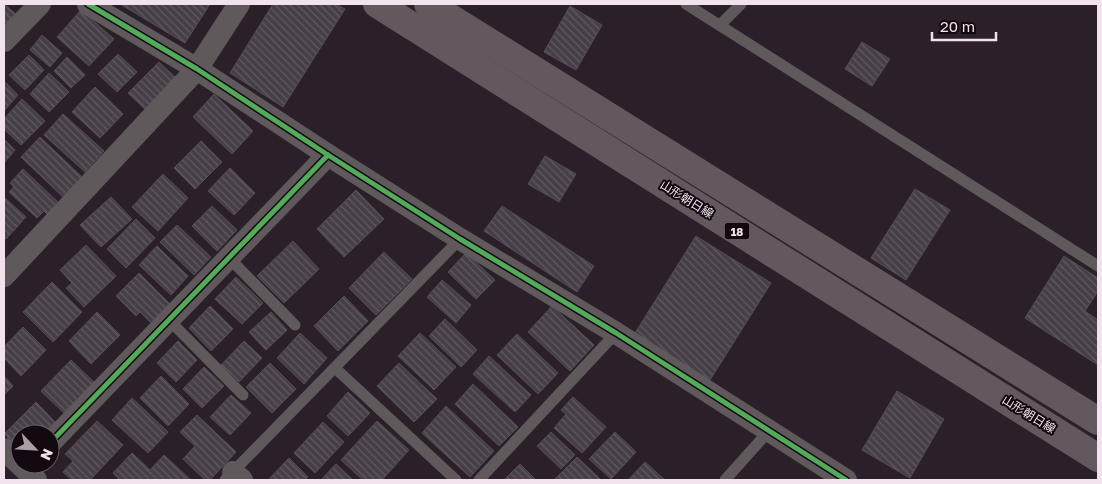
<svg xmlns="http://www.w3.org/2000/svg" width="1102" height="484" viewBox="0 0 1102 484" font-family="'Golos Text','Noto Sans JP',sans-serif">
<defs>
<pattern id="building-back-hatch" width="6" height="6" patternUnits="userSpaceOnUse" patternTransform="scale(1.25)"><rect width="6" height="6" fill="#473f48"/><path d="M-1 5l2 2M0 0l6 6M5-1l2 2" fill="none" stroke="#625a63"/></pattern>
</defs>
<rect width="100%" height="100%" fill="#2b2029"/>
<g fill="url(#building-back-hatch)" stroke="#554d56">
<polygon points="4,4 17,15 4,29"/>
<polygon points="120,4 210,4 185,43"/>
<polygon points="273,4 336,4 345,9 283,107 230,73"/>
<polygon points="570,6 602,25 576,70 544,52"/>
<polygon points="81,10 114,39 89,66 57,37"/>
<polygon points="42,35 62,53 50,67 30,50"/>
<polygon points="862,42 890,59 872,86 845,69"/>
<polygon points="118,54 137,72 117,92 98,74"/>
<polygon points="29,55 44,70 25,90 9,75"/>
<polygon points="67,57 85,75 71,88 54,71"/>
<polygon points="159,62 179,81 148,112 128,93"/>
<polygon points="49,73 69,92 49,112 30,94"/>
<polygon points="4,81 18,95 4,111"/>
<polygon points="95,87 123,114 100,138 72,112"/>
<polygon points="214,94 253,131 232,154 193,117"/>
<polygon points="22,99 45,121 21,145 4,129 4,119"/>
<polygon points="63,114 104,151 85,172 44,135"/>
<polygon points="40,137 83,178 64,198 21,157"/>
<polygon points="4,139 15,150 4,163"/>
<polygon points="201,141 222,162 195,189 174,168"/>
<polygon points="545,156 576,174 559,202 528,184"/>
<polygon points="230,168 255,193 234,215 208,191"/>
<polygon points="23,169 59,203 48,215 44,211 37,218 9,192 14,187 10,183"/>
<polygon points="163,174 188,198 158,231 132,207"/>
<polygon points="915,189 950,210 906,280 871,258"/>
<polygon points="356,190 384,219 344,257 317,229"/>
<polygon points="4,197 26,217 6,239 4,237"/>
<polygon points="111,197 132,219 101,247 80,225"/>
<polygon points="212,206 237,230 217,251 192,226"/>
<polygon points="502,206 594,266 577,292 484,231"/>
<polygon points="136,219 155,238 126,268 107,249"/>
<polygon points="177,225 211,257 194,275 160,242"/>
<polygon points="696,236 771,283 710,380 635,333"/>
<polygon points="293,241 319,269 284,303 257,276"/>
<polygon points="86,245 116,276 84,307 66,288 72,283 60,270"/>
<polygon points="157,246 188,276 171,295 139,265"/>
<polygon points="384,252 412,279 376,315 349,288"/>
<polygon points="466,253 495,280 476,299 448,272"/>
<polygon points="1064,256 1098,278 1098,291 1085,311 1098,320 1098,365 1025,318"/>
<polygon points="139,273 171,305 152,324 140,312 136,316 116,296"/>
<polygon points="236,277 263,303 242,324 215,299"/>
<polygon points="442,280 471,305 456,323 427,297"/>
<polygon points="52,282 82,312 53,342 23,312"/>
<polygon points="344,296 368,321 338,351 314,326"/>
<polygon points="210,306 233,329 211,351 189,328"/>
<polygon points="552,306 594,345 570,371 528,332"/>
<polygon points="97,312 120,335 91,364 69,341"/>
<polygon points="271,312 287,330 266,350 249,332"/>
<polygon points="445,319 477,350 461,367 429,336"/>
<polygon points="23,327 46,350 21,376 4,358 4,347"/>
<polygon points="300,333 327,358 304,384 277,358"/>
<polygon points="420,333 456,367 434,390 398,356"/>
<polygon points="517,334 558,373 538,394 497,355"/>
<polygon points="178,341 197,360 176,382 157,363"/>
<polygon points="244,341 262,358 239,382 221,365"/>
<polygon points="489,356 531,395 515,412 473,374"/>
<polygon points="71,360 96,384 66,415 41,391"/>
<polygon points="270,363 296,389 272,413 246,387"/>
<polygon points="399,363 437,399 414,422 377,386"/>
<polygon points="204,367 224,386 202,408 183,389"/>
<polygon points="4,376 13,386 4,395"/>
<polygon points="161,376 189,404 168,426 140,398"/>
<polygon points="473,384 518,427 499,446 455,404"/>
<polygon points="897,391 944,419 910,478 862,450"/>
<polygon points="348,392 370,413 348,436 327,416"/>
<polygon points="231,395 251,413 230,435 210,417"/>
<polygon points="573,397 606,427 582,453 554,428 566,414 561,410"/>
<polygon points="132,398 168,432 148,453 112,420"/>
<polygon points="36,402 57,424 47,434 20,434 20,450 4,434"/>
<polygon points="446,406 494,451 470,477 422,433"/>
<polygon points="197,415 236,452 210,480 205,480 183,459 195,446 180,432"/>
<polygon points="97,421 123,445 90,480 72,480 63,472 73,461 65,454"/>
<polygon points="377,421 409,450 382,480 363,480 341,460"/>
<polygon points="323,422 344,442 315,473 294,453"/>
<polygon points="551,432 575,455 561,469 537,446"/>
<polygon points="615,432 636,452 611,479 589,459"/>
<polygon points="132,453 150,470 164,455 191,480 120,480 113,473"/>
<polygon points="577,457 600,479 599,480 554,480"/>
<polygon points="289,458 308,477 305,480 268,480"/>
<polygon points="645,462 665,480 629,479"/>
<polygon points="336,464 353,480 321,480"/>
<polygon points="520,464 536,480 504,480"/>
</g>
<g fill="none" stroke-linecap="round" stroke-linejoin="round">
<g stroke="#5f595c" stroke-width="11">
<polyline points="686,4 1098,266"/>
<polyline points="720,25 741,4"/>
<polyline points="229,258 295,325"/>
<polyline points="169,320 243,395"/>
<polyline points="335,368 456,480"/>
<polyline points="225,480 460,239"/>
<polyline points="479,480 616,333"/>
<polyline points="725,480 768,432"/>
</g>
<g stroke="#5f595c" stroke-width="22">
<polyline points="88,4 197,69 328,155 460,239 616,333 846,480"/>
<polyline points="4,41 40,4"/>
<polyline points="4,276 197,69 239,4"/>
<polyline points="50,443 328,155"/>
<polyline points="4,449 36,480"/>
<polyline points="233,472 242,480"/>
</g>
<g stroke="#62595e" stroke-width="28">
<polyline points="377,4 1098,458"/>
<polyline points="428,4 1098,421"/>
</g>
<g stroke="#120911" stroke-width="8">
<g id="cycleway">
<polyline points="88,4 197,69 328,155 460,239 616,333 846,480"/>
<polyline points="50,443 328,155"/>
</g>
</g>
<use href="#cycleway" stroke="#51ab58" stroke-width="5"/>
</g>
<g text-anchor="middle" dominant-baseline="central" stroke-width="4" stroke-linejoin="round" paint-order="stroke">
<rect fill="#120911" stroke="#aea1ac" stroke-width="1" x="724.5" y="222.5" width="25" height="17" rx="4"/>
<g font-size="11" font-weight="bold" fill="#f1e2ee">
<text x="737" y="231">18</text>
</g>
<g font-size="12" fill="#f1e2ee" stroke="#120911">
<text transform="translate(687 199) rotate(32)">山形朝日線</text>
<text transform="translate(1029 414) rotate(32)">山形朝日線</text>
</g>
</g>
<rect width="1102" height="484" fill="none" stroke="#f1e2ee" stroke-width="10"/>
<g transform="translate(35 449) rotate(115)"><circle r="24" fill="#120911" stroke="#6b6069"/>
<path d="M0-4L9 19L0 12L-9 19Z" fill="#ac9ea9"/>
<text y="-8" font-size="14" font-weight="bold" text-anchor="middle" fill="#f1e2ee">N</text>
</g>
<path d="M932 32v8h64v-8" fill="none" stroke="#f1e2ee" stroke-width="2.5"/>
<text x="940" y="32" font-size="15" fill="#f1e2ee" stroke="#120911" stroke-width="4" paint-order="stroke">20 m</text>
</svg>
